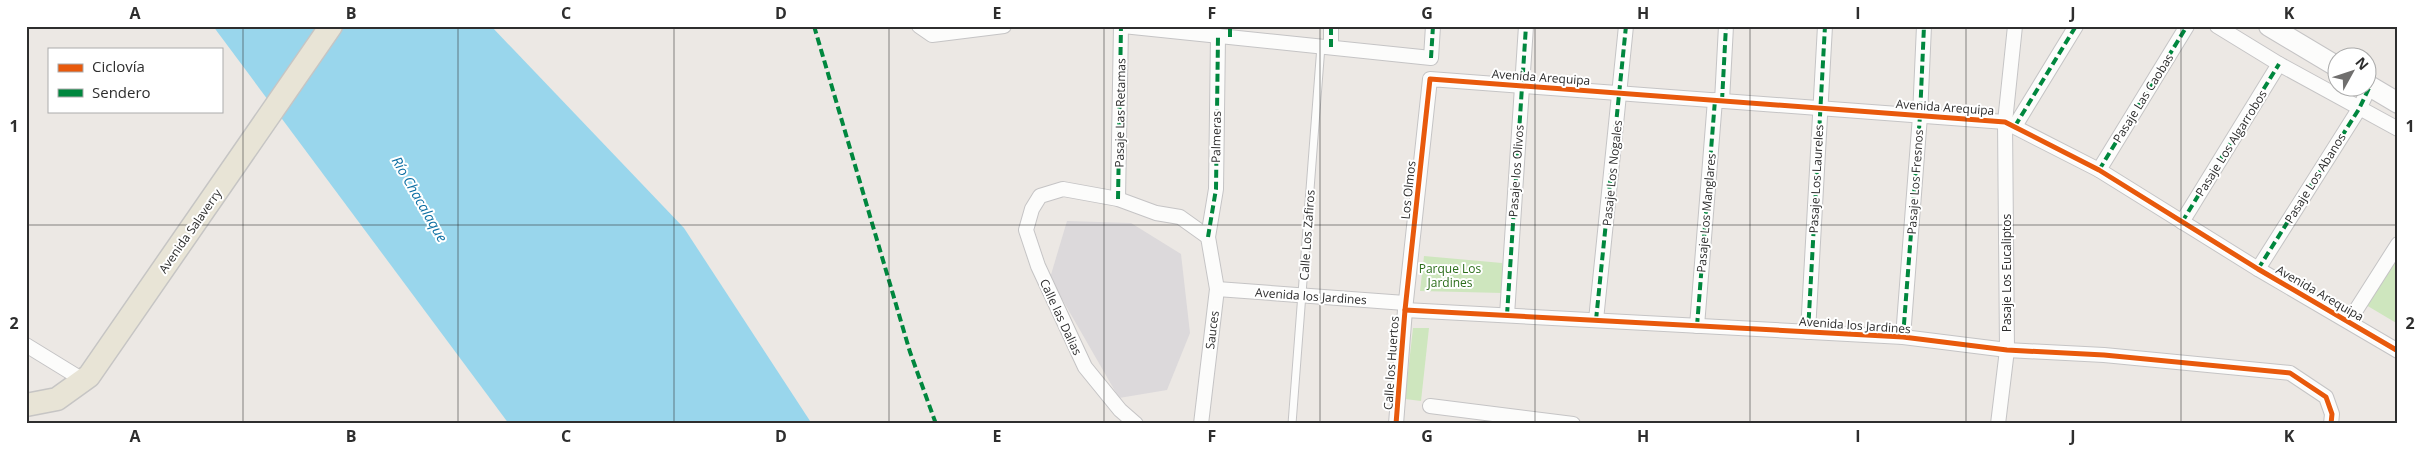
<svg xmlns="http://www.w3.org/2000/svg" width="2424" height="450" viewBox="0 0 2424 450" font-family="'Open Sans',sans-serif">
<rect width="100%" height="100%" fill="#ece8e4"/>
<polygon fill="#dcd9db" points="1067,221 1131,223 1181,254 1190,333 1167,390 1119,398 1050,278"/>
<g fill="#cee6be">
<polygon points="2398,249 2398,324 2366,305"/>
<polygon points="1424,256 1502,263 1503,293 1420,291"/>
<polygon points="1413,328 1429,328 1421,401 1405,399"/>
</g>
<polygon fill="#99d6ec" points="213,26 491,26 684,228 812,424 509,424"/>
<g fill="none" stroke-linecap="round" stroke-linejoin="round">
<g stroke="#c5c4c5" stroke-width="9">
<polyline id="lane" points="1292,424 1321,46"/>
</g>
<g stroke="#c5c4c5" stroke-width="16">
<g id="street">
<polyline points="919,26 932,35 1004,26"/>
<polyline points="1123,26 1431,58 1433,26"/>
<polyline points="2217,26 2279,64 2398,129"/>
<polyline points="1331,47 1331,26"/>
<polyline points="1722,101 1726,26"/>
<polyline points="2015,126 2076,26"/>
<polyline points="2099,170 2187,26"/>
<polyline points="1118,199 1121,26"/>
<polyline points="2182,222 2279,64"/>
<polyline points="2258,269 2359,109 2370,86"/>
<polyline points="1217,289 1405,303"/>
<polyline points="1405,310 1903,337 2007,350 2104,355 2290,373 2326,397 2332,414 2331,424"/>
<polyline points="1507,315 1526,26"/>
<polyline points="1596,320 1626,26"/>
<polyline points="2349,321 2398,244"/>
<polyline points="1697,326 1715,100"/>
<polyline points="1808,332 1825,26"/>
<polyline points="1903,337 1920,116 1924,26"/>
<polyline points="26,345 83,380"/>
<polyline points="1430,406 1573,424"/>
<polyline points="1136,424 1120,410 1085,367 1038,266 1026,230 1032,209 1040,196 1063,189 1118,199 1156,213 1180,217 1208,237"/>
<polyline points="1201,424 1217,289 1208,237 1216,189 1218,36"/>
<polyline points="1396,424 1405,310 1430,79 2005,122 2099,170 2258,269 2398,351"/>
<polyline points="1998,424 2007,350 2005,122 2015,26"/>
</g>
</g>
<g stroke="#c5c4c5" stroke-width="22">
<g id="secondary">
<polyline points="2269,26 2336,66"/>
<polyline points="2366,84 2398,103"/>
</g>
</g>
<g stroke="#c6c5c4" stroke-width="25">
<polyline id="primary" points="26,405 57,399 89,376 331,26"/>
</g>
<use href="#lane" stroke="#fcfcfb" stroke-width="7"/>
<use href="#street" stroke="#fcfcfb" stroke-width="14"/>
<use href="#secondary" stroke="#fcfcfb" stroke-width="20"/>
<use href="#primary" stroke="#e8e4d6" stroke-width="22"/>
<g stroke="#00873e" stroke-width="4" stroke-dasharray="8 4" stroke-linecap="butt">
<polyline points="814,26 910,352 936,424"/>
<polyline points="1230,37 1230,26"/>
<polyline points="1331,47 1331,26"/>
<polyline points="1431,58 1433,26"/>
<polyline points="1722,101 1726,26"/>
<polyline points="2015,126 2076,26"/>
<polyline points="2099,170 2187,26"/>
<polyline points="1118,199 1121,26"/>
<polyline points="2182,222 2279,64"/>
<polyline points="1208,237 1216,189 1218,36"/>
<polyline points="2258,269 2359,109 2370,86"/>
<polyline points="1507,315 1526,26"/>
<polyline points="1596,320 1626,26"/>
<polyline points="1697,326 1715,100"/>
<polyline points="1808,332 1825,26"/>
<polyline points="1903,337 1920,116 1924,26"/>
</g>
<g stroke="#fff" stroke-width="8">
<g id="cycleway">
<polyline points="1405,310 1903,337 2007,350 2104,355 2290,373 2326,397 2332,414 2331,424"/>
<polyline points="1396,424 1405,310 1430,79 2005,122 2099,170 2258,269 2398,351"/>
</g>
</g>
<use href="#cycleway" stroke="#e8590c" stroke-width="5"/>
</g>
<path fill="none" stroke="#2e2e2e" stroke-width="1" stroke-opacity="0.55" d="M243,26v398M458,26v398M674,26v398M889,26v398M1104,26v398M1320,26v398M1535,26v398M1750,26v398M1966,26v398M2181,26v398M26,225h2372"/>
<g text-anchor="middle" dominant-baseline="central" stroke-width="4" stroke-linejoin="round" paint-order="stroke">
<g font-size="12" fill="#2e2e2e" stroke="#fff">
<text transform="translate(1541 77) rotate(4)">Avenida Arequipa</text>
<text transform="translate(2143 98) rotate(-58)">Pasaje Las Caobas</text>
<text transform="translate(1945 107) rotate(4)">Avenida Arequipa</text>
<text transform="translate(1120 113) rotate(-89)">Pasaje Las Retamas</text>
<text transform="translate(1216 137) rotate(-89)">Palmeras</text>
<text transform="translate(2231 143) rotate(-58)">Pasaje Los Algarrobos</text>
<text transform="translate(1516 171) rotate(-86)">Pasaje los Olivos</text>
<text transform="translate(1612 173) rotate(-84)">Pasaje Los Nogales</text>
<text transform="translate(2315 178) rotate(-58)">Pasaje Los Abanos</text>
<text transform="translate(1816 179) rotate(-87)">Pasaje Los Laureles</text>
<text transform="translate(1915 182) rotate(-86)">Pasaje Los Fresnos</text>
<text transform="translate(1408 190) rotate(-84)">Los Olmos</text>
<text transform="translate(1706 213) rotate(-85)">Pasaje Los Manglares</text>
<text transform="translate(190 231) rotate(-55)">Avenida Salaverry</text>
<text transform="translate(1307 235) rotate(-86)">Calle Los Zafiros</text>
<text transform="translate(2006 273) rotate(-90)">Pasaje Los Eucaliptos</text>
<text transform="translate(2320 293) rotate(30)">Avenida Arequipa</text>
<text transform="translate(1311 296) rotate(4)">Avenida los Jardines</text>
<text transform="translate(1061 317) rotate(65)">Calle las Dalias</text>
<text transform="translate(1855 325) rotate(4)">Avenida los Jardines</text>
<text transform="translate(1212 330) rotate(-83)">Sauces</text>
<text transform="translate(1391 363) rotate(-86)">Calle los Huertos</text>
</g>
<g font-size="12" fill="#2c6e1b" stroke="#fff">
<text x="1450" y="268">Parque Los<tspan x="1450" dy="14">Jardines</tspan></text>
</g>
<g font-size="14" font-style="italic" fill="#0d6fa3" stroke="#fff">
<text transform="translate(420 199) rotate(60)">Río Chacalaque</text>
</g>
</g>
<rect width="2424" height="450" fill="none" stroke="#ffffff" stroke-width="55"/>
<rect x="48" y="48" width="175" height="65" fill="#ffffff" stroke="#ababab"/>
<rect x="58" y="64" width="25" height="8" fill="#e8590c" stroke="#ababab"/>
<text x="92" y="72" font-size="15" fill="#2e2e2e">Ciclovía</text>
<rect x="58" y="89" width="25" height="8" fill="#00873e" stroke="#ababab"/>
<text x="92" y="98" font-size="15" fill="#2e2e2e">Sendero</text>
<g transform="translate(2352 72) rotate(50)"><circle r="24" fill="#ffffff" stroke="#ababab"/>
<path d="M0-4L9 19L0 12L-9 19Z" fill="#706f6e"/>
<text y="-8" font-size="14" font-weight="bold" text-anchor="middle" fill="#2e2e2e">N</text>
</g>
<rect x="28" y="28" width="2368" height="394" fill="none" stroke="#2e2e2e" stroke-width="2"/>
<g font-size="16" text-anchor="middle" font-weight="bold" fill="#2e2e2e">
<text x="135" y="19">A</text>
<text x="351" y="19">B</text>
<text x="566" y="19">C</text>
<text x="781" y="19">D</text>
<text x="997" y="19">E</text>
<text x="1212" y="19">F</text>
<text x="1427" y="19">G</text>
<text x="1643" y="19">H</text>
<text x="1858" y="19">I</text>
<text x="2073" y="19">J</text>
<text x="2289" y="19">K</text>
<text x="14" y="132">1</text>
<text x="2410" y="132">1</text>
<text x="14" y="329">2</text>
<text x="2410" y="329">2</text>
<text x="135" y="442">A</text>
<text x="351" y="442">B</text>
<text x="566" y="442">C</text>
<text x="781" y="442">D</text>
<text x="997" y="442">E</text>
<text x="1212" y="442">F</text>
<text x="1427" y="442">G</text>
<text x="1643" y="442">H</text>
<text x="1858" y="442">I</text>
<text x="2073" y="442">J</text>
<text x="2289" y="442">K</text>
</g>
</svg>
